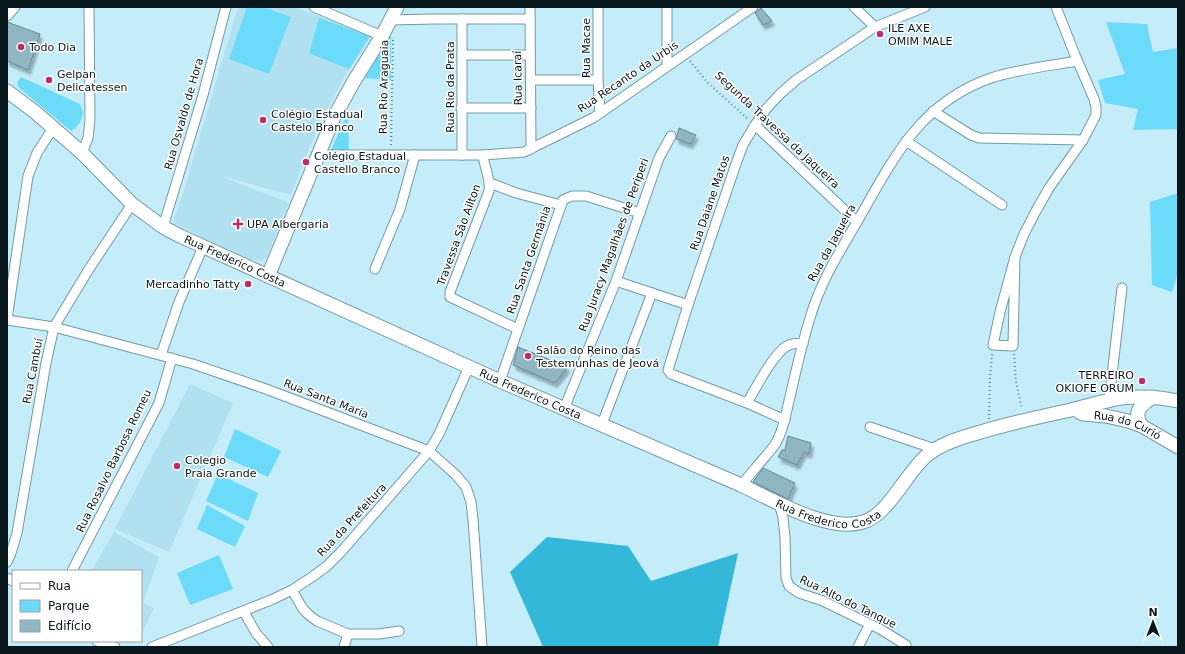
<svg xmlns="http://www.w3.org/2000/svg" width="1185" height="654" viewBox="0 0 1185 654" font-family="'DejaVu Sans',sans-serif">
<defs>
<filter id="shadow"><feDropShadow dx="2.5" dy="4.5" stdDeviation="1" flood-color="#0004"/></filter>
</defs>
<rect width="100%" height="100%" fill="#c5ecf9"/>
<g fill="#b1e1f1">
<polygon points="238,7 294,7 372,36 344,78 318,127 291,195 221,176 289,203 267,257 263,260 259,261 249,259 192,233 173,222 184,190"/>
<polygon points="190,384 233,403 169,552 115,529"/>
<polygon points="114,532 159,557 143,603 154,608 142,633 141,571 91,571"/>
</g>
<g fill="#6cdaf9">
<polygon points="247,7 263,7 291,17 269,74 229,59"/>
<polygon points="319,18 370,36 349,69 309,53"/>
<polygon points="1106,22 1147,24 1153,52 1178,48 1178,129 1133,130 1138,109 1105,103 1098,80 1125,74"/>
<polygon points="391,26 391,80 365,78"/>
<path d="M21,77l59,27c1,3 3,7 3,10 -1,6 -6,14 -12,17l-53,-44 -1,-5z"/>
<polygon points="348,111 349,150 331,150"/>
<polygon points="1178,193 1178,273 1172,292 1152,285 1150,202"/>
<polygon points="235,429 281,451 268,477 224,457"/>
<polygon points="218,474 258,493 248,521 206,501"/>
<polygon points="207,505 245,526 235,547 197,529"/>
<polygon points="219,555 233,589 190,605 177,573"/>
</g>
<polygon fill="#34b8d9" points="547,537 628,546 651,581 738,553 718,647 543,647 510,572"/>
<g fill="#90b6c2" stroke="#648994" filter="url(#shadow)">
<polygon points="761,8 772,21 763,25 755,13"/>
<polygon points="7,22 40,34 28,70 7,61"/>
<polygon points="679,128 696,135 690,144 676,139"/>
<polygon points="518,347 568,367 555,383 513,365"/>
<polygon points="788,436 811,443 809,454 804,452 797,465 778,457 782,450 785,450"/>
<polygon points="763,468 795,483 788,499 753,482"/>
</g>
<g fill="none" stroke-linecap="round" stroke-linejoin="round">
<g stroke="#749aa5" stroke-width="11">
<g id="street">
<polyline points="314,7 382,36"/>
<polyline points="530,7 531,149"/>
<polyline points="598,7 598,80 600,113"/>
<polyline points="854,7 875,27"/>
<polyline points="7,16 15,7"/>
<polyline points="390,20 434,19 530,19"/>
<polyline points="462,55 530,55"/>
<polyline points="667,66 667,7"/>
<polyline points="531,80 598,80"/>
<polyline points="461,108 531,108"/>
<polyline points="933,111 971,135 979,138 1083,140"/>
<polyline points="755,125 857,222"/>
<polyline points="906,141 1002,205"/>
<polyline points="82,153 88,138 90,120 89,7"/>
<polyline points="318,155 483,155 524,152 593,118 753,7"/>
<polyline points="462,155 462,19"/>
<path d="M483,155c1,12 8,24 6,36l-39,101v5l68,32"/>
<polyline points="490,183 516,193 561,205"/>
<polyline points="163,227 203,95 226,7"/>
<polyline points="1015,257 1024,234 1036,211 1049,188 1083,140 1096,115 1096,107 1094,99 1075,55 1056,7"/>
<polygon points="1015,257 1013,346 993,345 1000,312"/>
<polyline points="375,269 400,209 415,155"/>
<polyline points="616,281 688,305"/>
<polyline points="7,319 28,176 37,153 53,128"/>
<polyline points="7,320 54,327 193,364 266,389 429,451 456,475 466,487 471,502 473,519 482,647"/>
<polyline points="161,355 179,302 203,247"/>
<polyline points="500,381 563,200 572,196 586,196 640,213"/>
<polyline points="1109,401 1122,288"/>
<path d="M747,403c9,-15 26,-49 40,-57 5,-3 10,-3 16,-2"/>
<polyline points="564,409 616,281 659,158 671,136"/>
<polyline points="785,420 747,403 671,374 668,370 688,305 737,161 743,145 755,125 767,108 780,94 796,80 875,27 925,7"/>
<polyline points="602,424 652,293"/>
<polyline points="870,427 935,449"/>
<path d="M741,485c8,-9 16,-19 24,-28 3,-4 8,-9 11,-14 8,-13 10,-31 14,-46 6,-27 12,-53 20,-79 11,-38 32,-70 51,-103 34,-60 61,-113 130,-137 28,-9 57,-12 86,-17"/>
<polyline points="779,503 783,518 785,537 786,578 789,586 799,593 823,601 880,629 906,645 905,647"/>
<polyline points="7,562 11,553 17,533 46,363 54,327 89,269 132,204"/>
<polyline points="72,571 159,403 172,358"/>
<polyline points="7,578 13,581"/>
<polyline points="292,590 303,609 309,615 317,621 348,634 379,634 399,631"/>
<polyline points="244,612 256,633 268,647"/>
<polyline points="97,641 115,647"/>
<polyline points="152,647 271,600 292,590 312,577 327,566 341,552 429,451 439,434 469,367"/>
<polyline points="344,647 348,634"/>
<polyline points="858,647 870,624"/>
</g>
</g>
<g stroke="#749aa5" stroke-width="15">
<g id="secondary">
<path id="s1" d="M7,91l28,21 47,41 50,51 31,23 17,9 320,145 241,104c32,15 87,48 122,37 24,-6 43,-48 62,-65 13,-12 31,-18 49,-23 31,-10 64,-17 97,-24 16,-4 33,-9 50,-12 18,-2 39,-1 57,3"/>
<polyline points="268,276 334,117 354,81 382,36 397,7"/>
<path id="s2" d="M1076,409l3,3 4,2 23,2 22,5 14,5 36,21"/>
<path d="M1142,426c-10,-14 -1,-21 11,-29"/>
</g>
</g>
<g stroke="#637e86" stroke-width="2" stroke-dasharray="1 3" stroke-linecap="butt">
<polyline points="690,61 708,83 749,120"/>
<polyline points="391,145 393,40"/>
<polyline points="1014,354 1016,382 1022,409"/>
<polyline points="989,419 990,378 992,354"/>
</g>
<use href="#street" stroke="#fff" stroke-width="9"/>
<use href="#secondary" stroke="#fff" stroke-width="13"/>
</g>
<g fill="#b82d66" stroke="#fff" stroke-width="1.5">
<circle cx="880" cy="34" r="4"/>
<circle cx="21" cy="47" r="4"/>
<circle cx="49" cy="80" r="4"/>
<circle cx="263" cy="120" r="4"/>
<circle cx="306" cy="162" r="4"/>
<path d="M236 218h4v4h4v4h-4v4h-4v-4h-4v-4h4z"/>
<circle cx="248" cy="284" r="4"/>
<circle cx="528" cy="356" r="4"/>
<circle cx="1142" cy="381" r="4"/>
<circle cx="177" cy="466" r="4"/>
</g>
<g text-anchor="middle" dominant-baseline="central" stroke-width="3" stroke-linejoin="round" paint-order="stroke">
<g font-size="11" fill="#09181c" stroke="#fff" text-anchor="start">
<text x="888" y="28">ILE AXE<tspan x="888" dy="13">OMIM MALE</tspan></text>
<text x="29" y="47">Todo Dia</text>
<text x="57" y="74">Gelpan<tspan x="57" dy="13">Delicatessen</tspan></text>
<text x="271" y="114">Colégio Estadual<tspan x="271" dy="13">Castelo Branco</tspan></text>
<text x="314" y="156">Colégio Estadual<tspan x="314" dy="13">Castello Branco</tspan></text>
<text x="247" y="224">UPA Albergaria</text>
<text x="240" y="284" text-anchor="end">Mercadinho Tatty</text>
<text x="536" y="350">Salão do Reino das<tspan x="536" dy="13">Testemunhas de Jeová</tspan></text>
<text x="1134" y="375" text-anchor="end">TERREIRO<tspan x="1134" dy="13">OKIOFE ORUM</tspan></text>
<text x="185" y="460">Colegio<tspan x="185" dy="13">Praia Grande</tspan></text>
</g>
<g font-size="11" fill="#09181c" stroke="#fff">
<text transform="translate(586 48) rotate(-90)">Rua Macae</text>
<text transform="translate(628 77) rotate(-34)">Rua Recanto da Urbis</text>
<text transform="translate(518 78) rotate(-91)">Rua Icaraí</text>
<text transform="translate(384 87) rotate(-89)">Rua Rio Araguaia</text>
<text transform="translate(450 87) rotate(-90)">Rua Rio da Prata</text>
<text transform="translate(184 114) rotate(-74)">Rua Osvaldo de Hora</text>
<text transform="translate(777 130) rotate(43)">Segunda Travessa da Jaqueira</text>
<text transform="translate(710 203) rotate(-71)">Rua Daiane Matos</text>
<text transform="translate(459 235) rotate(-70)">Travessa Sâo Ailton</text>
<text transform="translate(832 243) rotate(-61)">Rua da Jaqueira</text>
<text transform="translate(614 245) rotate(-70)">Rua Juracy Magalhâes de Periperi</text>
<text transform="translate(529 260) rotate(-71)">Rua Santa Germânia</text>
<text stroke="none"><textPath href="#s1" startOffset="287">Rua Frederico Costa</textPath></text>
<text transform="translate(33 371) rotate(-79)">Rua Cambuí</text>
<text stroke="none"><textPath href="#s1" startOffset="611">Rua Frederico Costa</textPath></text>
<text transform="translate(326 399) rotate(21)">Rua Santa Maria</text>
<text stroke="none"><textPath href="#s2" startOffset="55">Rua do Curió</textPath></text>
<text transform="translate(114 461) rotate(-64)">Rua Rosalvo Barbosa Romeu</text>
<text stroke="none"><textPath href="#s1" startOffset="935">Rua Frederico Costa</textPath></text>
<text transform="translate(352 520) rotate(-47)">Rua da Prefeitura</text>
<text transform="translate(848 602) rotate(26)">Rua Alto do Tanque</text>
</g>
</g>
<rect width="1185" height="654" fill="none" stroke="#09181c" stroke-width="16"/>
<rect x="12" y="570" width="130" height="72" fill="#ffffff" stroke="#9da3a4"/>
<rect x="20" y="583" width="20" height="6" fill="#ffffff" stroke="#9da3a4"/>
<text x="48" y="590" font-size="12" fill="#09181c">Rua</text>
<rect x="20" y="600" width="20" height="12" fill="#6cdaf9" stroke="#9da3a4"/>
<text x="48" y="610" font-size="12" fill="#09181c">Parque</text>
<rect x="20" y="620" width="20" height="12" fill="#90b6c2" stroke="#9da3a4"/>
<text x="48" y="630" font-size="12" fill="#09181c">Edifício</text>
<g transform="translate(1153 622)" stroke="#ffffff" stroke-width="3" paint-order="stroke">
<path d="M0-3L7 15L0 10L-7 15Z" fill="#09181c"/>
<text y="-6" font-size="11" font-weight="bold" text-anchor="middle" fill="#09181c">N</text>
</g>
</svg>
